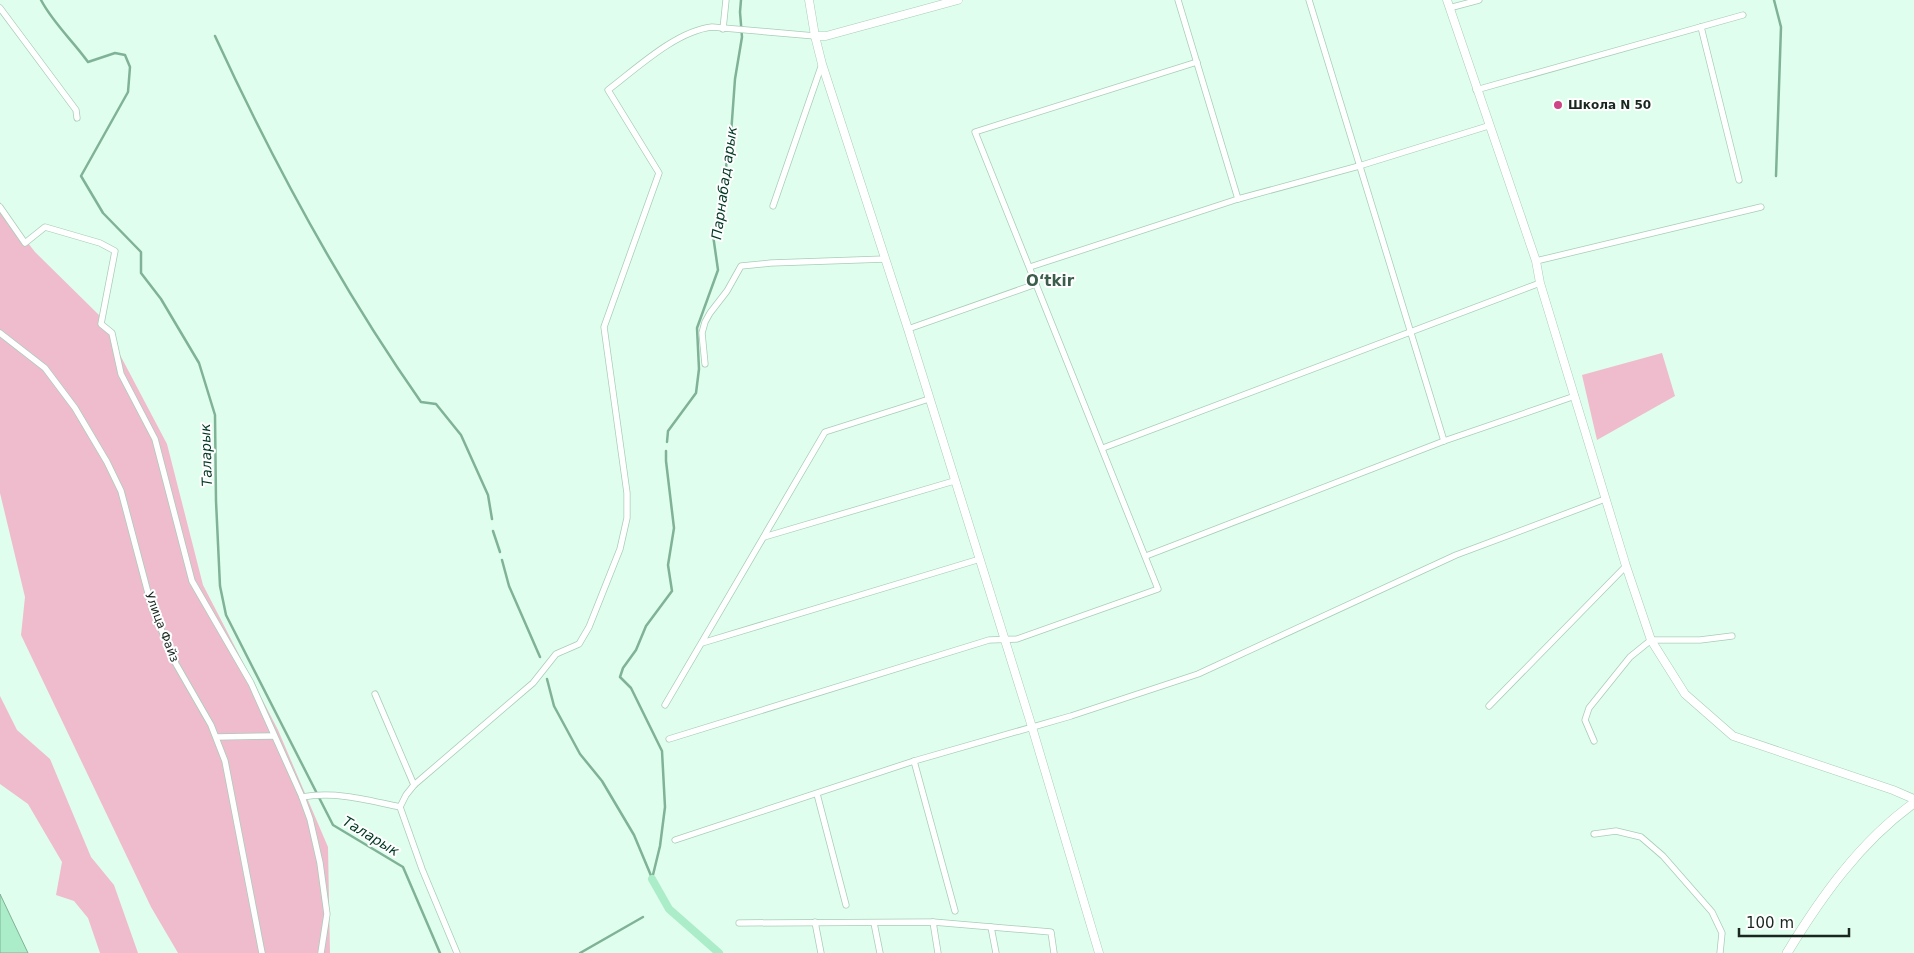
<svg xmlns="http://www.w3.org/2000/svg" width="1914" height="953" viewBox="0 0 1914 953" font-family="'DejaVu Sans',sans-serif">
<rect width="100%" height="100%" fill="#e0feed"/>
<g fill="#efbcce">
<polygon points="0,202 11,221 35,252 99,315 167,444 203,585 278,730 328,847 330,953 178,953 151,907 21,635 25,597 0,493"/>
<polygon points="1662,353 1675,396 1597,440 1582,375"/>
<polygon points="0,696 17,730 50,759 91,857 114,885 138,953 100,953 88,918 74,901 56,895 62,862 28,804 0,784"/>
</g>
<polygon fill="#abedc9" stroke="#7fb296" points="0,894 28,953 0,953"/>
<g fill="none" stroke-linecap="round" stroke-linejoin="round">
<g stroke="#7fb296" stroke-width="2.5">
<path d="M41,0c12,23 32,41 47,62l27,-9 10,2 5,12 -2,25 -47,84 22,37 38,39v21l20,26 38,64 16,52 1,86 4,85 6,29 107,210 70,42 37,86"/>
<polyline points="1774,0 1781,27 1776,176"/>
<path d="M215,36c58,126 126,252 206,366l15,2 25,31 27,60 4,24"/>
<polyline points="667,442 668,431 696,393 699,369 697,328 718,270 713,235 720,207 731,134 735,79 742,37 740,12 741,0"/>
<polyline points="493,531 500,552"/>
<polyline points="502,560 509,586 540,657"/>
<polyline points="547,679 554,706 580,754 602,781 634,835 652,878"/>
<polyline points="652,879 660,846 665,807 662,751 631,688 620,677 623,668 636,650 646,626 672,591 668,565 674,528 666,461 666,451"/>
<polyline points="580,953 643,917"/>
</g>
<polyline stroke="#abedc9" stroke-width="8" points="652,879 669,909 719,953"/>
<g stroke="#a8cdb8" stroke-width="7">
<g id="minor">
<polyline points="1178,0 1238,199"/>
<polyline points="1309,0 1444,441"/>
<polyline points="0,8 76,110 77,118"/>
<polyline points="1449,8 1479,0"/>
<polyline points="1701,27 1739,180"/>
<polyline points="723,29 726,0"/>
<polyline points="1476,90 1743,15"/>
<polyline points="773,206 822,64"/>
<polyline points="0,207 25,243 45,227 100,243 115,251 101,324 112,333 121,374 155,439 192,581 251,683 302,797 310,819 320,863 327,914 321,953"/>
<polyline points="1536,261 1761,207"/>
<polyline points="1030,267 1238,199 1359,166 1488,126"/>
<polyline points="908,329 1036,284"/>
<polyline points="0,333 45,368 75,408 107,462 121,491 152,608 176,664 211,725 225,761 262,953"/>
<polyline points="705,364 702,333 705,322 710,313 727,291 741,266 771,263 885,259"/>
<polyline points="1103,448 1540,283"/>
<polyline points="764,537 954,481"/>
<polyline points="1146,556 1444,441 1575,396"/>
<polyline points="702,643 980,559"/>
<polyline points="375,694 414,785"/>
<polyline points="665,705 825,432 929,399"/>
<polyline points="1489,706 1626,566"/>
<polyline points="217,737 274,736"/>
<polyline points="669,739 989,640 1017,639 1158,589 975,132 1197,62"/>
<polyline points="1594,741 1585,720 1589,708 1630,657 1651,640 1700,640 1732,636"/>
<polyline points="914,761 955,911"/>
<polyline points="817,794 846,905"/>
<path d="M302,797c33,-6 66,3 98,10l22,62 35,84"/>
<path d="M400,807l6,-12 8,-10 119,-102 23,-29 23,-10 10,-17 31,-78 7,-31v-25l-23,-166 55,-154 -51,-83c29,-22 68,-59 104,-63l103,9"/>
<polyline points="1594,834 1616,831 1641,837 1663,856 1712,912 1722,933 1720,953"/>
<polyline points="675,840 914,761 1071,716 1198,674 1456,555 1605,499"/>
<polyline points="815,922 821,953"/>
<polyline points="933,922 938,953"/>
<polyline points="739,923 933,922 1051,932 1054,953"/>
<polyline points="874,923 880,953"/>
<polyline points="991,927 996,953"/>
</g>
</g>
<g stroke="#a8cdb8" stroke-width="9">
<g id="tertiary">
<polyline points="809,0 815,36 822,64 908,329 1032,727 1099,953"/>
<polyline points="1447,0 1536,261 1540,283 1626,566 1651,640 1685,694 1733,736 1893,790 1914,799"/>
<polyline points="815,36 826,36 958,0"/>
</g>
</g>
<g stroke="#a8cdb8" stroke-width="10">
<path id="secondary" d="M1787,953c34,-56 73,-111 127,-150"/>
</g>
<use href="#minor" stroke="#fff" stroke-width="5.5"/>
<use href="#tertiary" stroke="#fff" stroke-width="8"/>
<use href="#secondary" stroke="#fff" stroke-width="9"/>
</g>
<circle fill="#cc4584" stroke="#fff" stroke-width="2" cx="1558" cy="105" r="5"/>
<g text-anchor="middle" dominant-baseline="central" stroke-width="4" stroke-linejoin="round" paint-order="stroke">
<g font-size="12" font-weight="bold" fill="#18271f" stroke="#fff" text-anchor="start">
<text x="1568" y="105">Школа N 50</text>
</g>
<g font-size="12" fill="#18271f" stroke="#fff">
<text transform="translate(162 627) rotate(69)">Улица Файз</text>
</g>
<g font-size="14" font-style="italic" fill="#013823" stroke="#fff">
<text transform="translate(724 183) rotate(-82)">Парнабад арык</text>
<text transform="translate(206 455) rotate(-92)">Таларык</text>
<text transform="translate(371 836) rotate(31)">Таларык</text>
</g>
<g font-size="15" font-weight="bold" fill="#3b5d4b" stroke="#fff">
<text x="1050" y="281">Oʻtkir</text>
</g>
</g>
<path d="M1739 928v8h110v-8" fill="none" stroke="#18271f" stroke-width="2.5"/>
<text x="1746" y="928" font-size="15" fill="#18271f" stroke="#ffffff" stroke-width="4" paint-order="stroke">100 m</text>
</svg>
